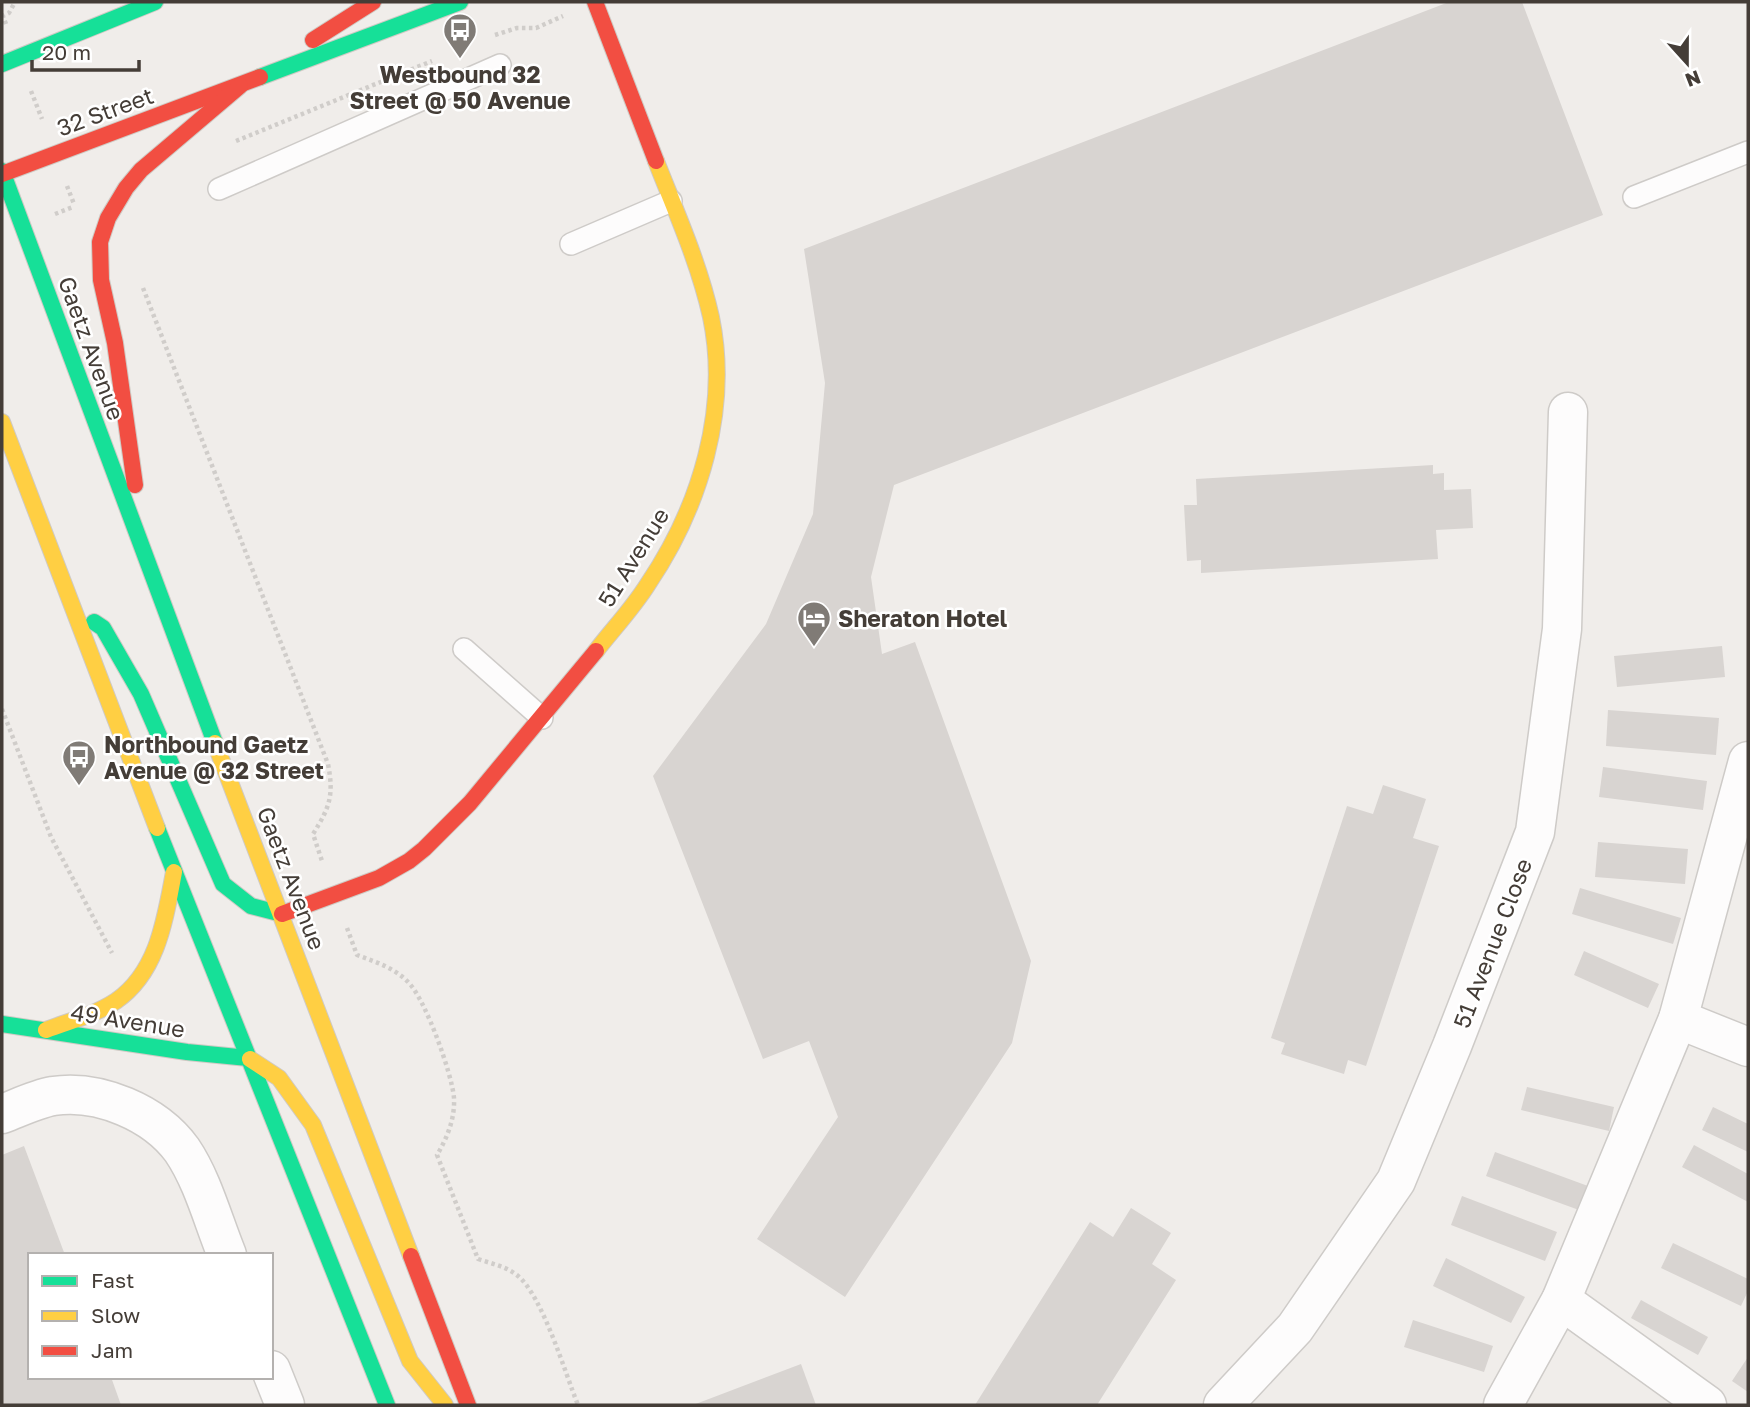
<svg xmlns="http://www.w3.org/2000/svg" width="1750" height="1407" viewBox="0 0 1750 1407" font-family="'Golos Text',sans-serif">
<rect width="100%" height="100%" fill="#f0edea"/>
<g fill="#d8d4d1">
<polygon points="1449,2 1522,2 1603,215 894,485 871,577 882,654 915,642 1031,961 1012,1043 845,1297 757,1239 838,1117 809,1041 763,1059 653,776 766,624 813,514 825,383 804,249"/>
<polygon points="1433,465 1433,474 1444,473 1444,490 1471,489 1473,528 1436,530 1438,559 1201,573 1201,560 1187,561 1184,505 1197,505 1196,479"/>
<polygon points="1722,646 1725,677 1617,687 1614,656"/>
<polygon points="1608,710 1719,718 1716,755 1606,746"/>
<polygon points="1603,767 1707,781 1703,810 1599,797"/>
<polygon points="1383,785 1426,799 1413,838 1439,846 1366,1066 1348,1060 1344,1074 1281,1054 1285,1043 1271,1038 1347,806 1373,814"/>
<polygon points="1598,842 1688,849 1685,884 1595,877"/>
<polygon points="1580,888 1681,918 1673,944 1572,914"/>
<polygon points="1584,951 1659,984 1648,1008 1574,975"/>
<polygon points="1527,1087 1614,1107 1609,1131 1521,1110"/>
<polygon points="1713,1107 1748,1124 1748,1152 1702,1130"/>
<polygon points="1694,1145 1748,1174 1748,1202 1682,1167"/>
<polygon points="24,1146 65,1255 30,1255 30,1377 111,1377 121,1405 3,1405 2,1155"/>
<polygon points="1495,1152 1588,1186 1579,1210 1486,1176"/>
<polygon points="1462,1196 1557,1232 1545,1261 1451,1225"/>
<polygon points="1131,1208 1171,1233 1152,1264 1176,1280 1097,1405 975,1405 1090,1222 1113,1237"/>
<polygon points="1673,1243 1748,1279 1748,1291 1741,1306 1661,1268"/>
<polygon points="1446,1258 1525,1297 1511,1323 1433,1286"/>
<polygon points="1641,1300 1708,1337 1698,1355 1631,1318"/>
<polygon points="1413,1320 1493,1346 1484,1372 1404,1347"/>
<polygon points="1748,1357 1748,1392 1732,1381"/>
<polygon points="801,1364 816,1405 693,1405"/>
</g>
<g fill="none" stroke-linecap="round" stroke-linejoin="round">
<g stroke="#cecbc8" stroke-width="24">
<g id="lane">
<polyline points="219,189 500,65"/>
<polyline points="1634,197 1748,152"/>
<polyline points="571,244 671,201"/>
<polyline points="464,649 542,718"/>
</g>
</g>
<g stroke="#cecbc8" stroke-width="41">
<g id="street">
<polyline points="1678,1019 1748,1047"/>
<path d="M2,1114c16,-6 34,-15 51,-18 46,-7 102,17 129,54 21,31 31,71 45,105"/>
<polyline points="1561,1300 1707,1405"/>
<polyline points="271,1370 285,1405"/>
<polyline points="1223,1405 1295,1328 1396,1181 1452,1046 1535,832 1562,629 1568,412"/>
<polyline points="1503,1405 1561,1300 1678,1019 1748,761"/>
</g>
</g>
<g stroke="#cfcac4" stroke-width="18">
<g id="fast">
<polyline points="2,64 155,2"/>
<polyline points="260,77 460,2"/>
<polyline points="2,171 215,743"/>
<polyline points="94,622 103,628 141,694 223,884 251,906 282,914"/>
<polyline points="157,828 387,1405"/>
<polyline points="2,1024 187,1052 248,1058"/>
</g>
</g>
<g stroke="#cfcac4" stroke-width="18">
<g id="slow">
<polyline points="2,422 157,828"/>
<path d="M596,651c17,-22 37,-43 52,-67 52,-77 82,-175 63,-267 -12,-54 -35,-105 -55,-156"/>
<polyline points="215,743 411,1256"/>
<path d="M46,1030c23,-9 49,-15 70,-29 42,-29 49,-82 58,-129"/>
<polyline points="250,1059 279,1078 313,1125 410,1361 445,1405"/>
</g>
</g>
<g stroke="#cfcac4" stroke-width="18">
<g id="jam">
<polyline points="595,2 656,161"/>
<polyline points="313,40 373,2"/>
<polyline points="2,174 260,77"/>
<polyline points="135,485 115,343 101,280 100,242 108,218 126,188 141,170 240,86"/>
<polyline points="282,914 379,878 409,861 424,849 470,803 596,651"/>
<polyline points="411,1256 468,1405"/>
</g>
</g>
<g stroke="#d0cdca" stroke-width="4.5" stroke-dasharray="3.5 3.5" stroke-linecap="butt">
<polyline points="6,24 3,16 9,13 15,2"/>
<polyline points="495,35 517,28 536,28 563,16"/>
<polyline points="31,91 42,119"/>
<polyline points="236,141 432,61"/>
<polyline points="67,186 74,204"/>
<polyline points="55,214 73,207"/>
<path d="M143,288l185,476c6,31 2,43 -15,70l9,27"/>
<polyline points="2,709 51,837 112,953"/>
<path d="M347,928l10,27c19,7 38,13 52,28 17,18 43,91 45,115 1,21 -7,40 -17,57l41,104c14,5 28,7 40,17 25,21 47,97 60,129"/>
</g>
<use href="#lane" stroke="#fdfcfc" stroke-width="21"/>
<use href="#street" stroke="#fdfcfc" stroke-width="38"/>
<use href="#fast" stroke="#16e098" stroke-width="16"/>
<use href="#slow" stroke="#ffcf43" stroke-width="16"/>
<use href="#jam" stroke="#f24e42" stroke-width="16"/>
</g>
<defs>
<g id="bus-pin" transform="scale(1.75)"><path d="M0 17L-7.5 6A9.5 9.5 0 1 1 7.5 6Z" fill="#807b76" stroke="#fff"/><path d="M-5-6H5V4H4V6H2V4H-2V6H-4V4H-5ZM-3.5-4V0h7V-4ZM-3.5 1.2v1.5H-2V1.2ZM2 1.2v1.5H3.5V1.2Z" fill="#fff"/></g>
<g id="hotel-pin" transform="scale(1.75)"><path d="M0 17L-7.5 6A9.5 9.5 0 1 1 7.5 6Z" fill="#807b76" stroke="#fff"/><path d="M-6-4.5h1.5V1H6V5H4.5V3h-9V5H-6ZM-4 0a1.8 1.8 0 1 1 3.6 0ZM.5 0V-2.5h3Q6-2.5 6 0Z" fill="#fff"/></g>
</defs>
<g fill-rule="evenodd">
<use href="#bus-pin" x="460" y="30"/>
<use href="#hotel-pin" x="814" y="618"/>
<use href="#bus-pin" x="79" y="757"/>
</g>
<g text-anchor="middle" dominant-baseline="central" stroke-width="5" stroke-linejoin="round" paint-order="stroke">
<g font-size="23" font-weight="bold" fill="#443d37" stroke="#fff" text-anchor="start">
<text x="460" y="74" text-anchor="middle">Westbound 32<tspan x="460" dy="26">Street @ 50 Avenue</tspan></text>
<text x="838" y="618">Sheraton Hotel</text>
<text x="104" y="744">Northbound Gaetz<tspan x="104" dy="26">Avenue @ 32 Street</tspan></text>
</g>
<g font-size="23" fill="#443d37" stroke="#fff">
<text transform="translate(105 111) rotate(-20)">32 Street</text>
<text transform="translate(92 348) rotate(70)">Gaetz Avenue</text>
<text transform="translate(633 557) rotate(-58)">51 Avenue</text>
<text transform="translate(292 878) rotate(69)">Gaetz Avenue</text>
<text transform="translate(1492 943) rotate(-69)">51 Avenue Close</text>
<text transform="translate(128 1020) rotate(9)">49 Avenue</text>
</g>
</g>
<rect width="1750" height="1407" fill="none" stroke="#443d37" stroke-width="7"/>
<rect x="28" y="1253" width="245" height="126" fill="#ffffff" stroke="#b4b1af" stroke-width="2"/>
<rect x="42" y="1276" width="35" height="10" fill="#16e098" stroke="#b4b1af" stroke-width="2"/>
<text x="91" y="1288" font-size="21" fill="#443d37">Fast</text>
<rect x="42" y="1311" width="35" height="10" fill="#ffcf43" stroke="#b4b1af" stroke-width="2"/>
<text x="91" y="1323" font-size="21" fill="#443d37">Slow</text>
<rect x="42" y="1346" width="35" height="10" fill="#f24e42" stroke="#b4b1af" stroke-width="2"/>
<text x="91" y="1358" font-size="21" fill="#443d37">Jam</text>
<g transform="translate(1687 63) rotate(159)" stroke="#ffffff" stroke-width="5" paint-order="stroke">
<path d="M0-5L12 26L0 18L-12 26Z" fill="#443d37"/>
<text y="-10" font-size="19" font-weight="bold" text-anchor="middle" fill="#443d37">N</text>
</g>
<path d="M32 60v10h107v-10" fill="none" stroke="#443d37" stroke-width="3.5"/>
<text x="42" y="60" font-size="21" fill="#443d37" stroke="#ffffff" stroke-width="5" paint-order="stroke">20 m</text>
</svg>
